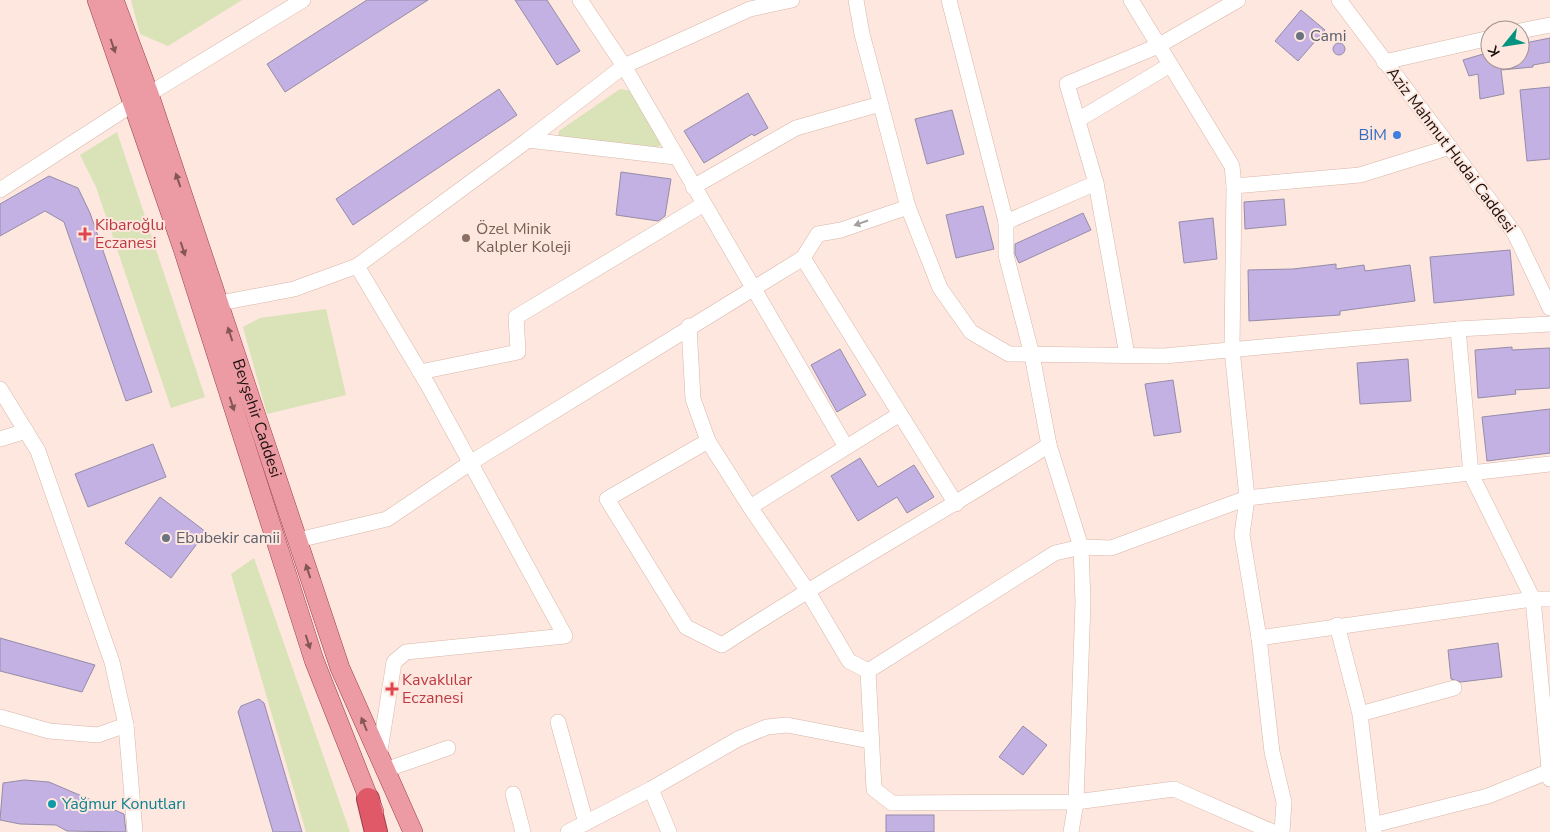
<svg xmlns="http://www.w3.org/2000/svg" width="1550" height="832" viewBox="0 0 1550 832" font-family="'Nunito Sans',sans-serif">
<rect width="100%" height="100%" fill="#fde7de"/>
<g fill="#dae2b7">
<polygon points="131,0 242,0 168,46 140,34"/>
<polygon points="620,89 632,91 661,144 655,151 558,139 559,131"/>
<polygon points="117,132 205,397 171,408 96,187 80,155"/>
<polygon points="326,309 346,395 267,414 243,327 260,318"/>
<polygon points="254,558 350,832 306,832 231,574"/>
</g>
<g fill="#c2b1e2" stroke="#968ca9">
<polygon points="367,0 428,0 285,92 267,64"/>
<polygon points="515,0 547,0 580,51 557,65"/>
<polygon points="1301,10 1325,30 1298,61 1275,41"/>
<polygon points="1550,38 1550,62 1533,65 1533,67 1501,70 1504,94 1480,99 1478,74 1469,76 1463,60 1490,52 1490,60 1520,60 1520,44"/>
<circle cx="1339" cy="49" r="6"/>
<polygon points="1550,87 1550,159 1527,161 1520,90"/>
<polygon points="499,89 517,115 353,225 336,199"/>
<polygon points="748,93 768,128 754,136 752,134 704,163 684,131"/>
<polygon points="952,110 964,154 927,164 915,119"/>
<polygon points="621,172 671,179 665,216 658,221 616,215"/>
<polygon points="49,176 78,188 90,213 152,392 126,401 64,222 45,211 0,236 0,204"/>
<polygon points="1284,199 1286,225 1245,229 1244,202"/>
<polygon points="983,206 994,249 956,258 946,215"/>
<polygon points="1083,213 1091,230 1019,263 1015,254 1015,244"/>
<polygon points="1213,218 1217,259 1184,263 1179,222"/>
<polygon points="1510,250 1514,295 1434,303 1430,257"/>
<polygon points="1336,264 1336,269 1364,265 1365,271 1410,265 1415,301 1340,311 1340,315 1249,321 1248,270 1293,269"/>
<polygon points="1512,347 1512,350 1550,348 1550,388 1515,390 1516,394 1478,398 1475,350"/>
<polygon points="840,349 866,395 837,412 811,365"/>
<polygon points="1408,359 1411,401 1360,404 1357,363"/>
<polygon points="1173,380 1181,432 1154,436 1145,384"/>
<polygon points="1550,409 1550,453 1487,461 1482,417"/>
<polygon points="153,444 166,477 88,507 75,474"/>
<polygon points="860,458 878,487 914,465 934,497 907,513 897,497 858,521 831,476"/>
<polygon points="160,497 206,532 171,578 125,543"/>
<polygon points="0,638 95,665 82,692 0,671"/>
<polygon points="1498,643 1502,677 1461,682 1451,679 1448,650"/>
<polygon points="259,699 264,703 302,832 273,832 238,712 241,706"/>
<polygon points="1023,726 1047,745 1023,775 999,757"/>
<polygon points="24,780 49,782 124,814 126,832 67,831 56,825 20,824 0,820 3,783"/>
<rect x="886" y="815" width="48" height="17"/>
</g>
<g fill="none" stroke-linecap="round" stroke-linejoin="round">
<g stroke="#d9b6a8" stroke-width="16">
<g id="minor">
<polyline points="580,0 624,66 846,447"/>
<polyline points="856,0 862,34 908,207 940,288 971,332 1009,354 1164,356 1458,329 1550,324"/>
<polyline points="949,0 1006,222"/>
<polyline points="1131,0 1232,166 1234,186 1232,349 1247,498 1242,535 1259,638 1272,752 1284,802 1282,832"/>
<polyline points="1339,0 1515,234 1550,308"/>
<polyline points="1520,31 1550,25"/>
<polyline points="1384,62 1490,38"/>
<polyline points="149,94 303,0"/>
<polyline points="1078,120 1170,65"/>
<polyline points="528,140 624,66 750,9 792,0"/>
<polyline points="1234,186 1360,175 1450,147"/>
<polyline points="693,187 796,128 880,104"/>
<polyline points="0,190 133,104"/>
<polyline points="803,258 956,504"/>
<polyline points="357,266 429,387 565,636 406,652 394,662 379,757"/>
<polyline points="220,303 294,289 357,266 528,140 675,157"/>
<polyline points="689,326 693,399 708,441 750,507 807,590 849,661 868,671"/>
<polyline points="1458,329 1471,474 1533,599 1550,779"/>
<polyline points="1127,355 1096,183 1067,84 1158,46 1238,0"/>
<polyline points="420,372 518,352 516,317 704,204"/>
<polyline points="0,389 38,451 112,662 126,725 135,832"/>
<polyline points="0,439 26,431"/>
<path d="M708,441l-101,58 79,128 36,18c107,-70 219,-131 327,-200"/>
<polyline points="750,507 900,414"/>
<polyline points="298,540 387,519 470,463 803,258 818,234 841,230 908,207"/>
<polyline points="1337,625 1360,714 1374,832"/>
<polyline points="1259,638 1533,599 1550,599"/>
<polyline points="1360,714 1454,688"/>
<polyline points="0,717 49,731 98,735 126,725"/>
<polyline points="558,722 586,823"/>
<polyline points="385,770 448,748"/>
<polyline points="651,789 669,832"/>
<polyline points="513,794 523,832"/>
<polyline points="1373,825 1488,796 1550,771"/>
<polyline points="568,832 651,789 738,739 767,727 787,725 870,741"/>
<polyline points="1071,832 1076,802 1083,602 1081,547 1049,445 1032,355 1006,255 1006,222 1096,183"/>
<polyline points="1273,832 1174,789 1076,802 892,803 874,789 868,671 1055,553 1081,547 1111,548 1247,498 1550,464"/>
</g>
</g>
<g stroke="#9b3f48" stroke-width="20">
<g id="major">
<polyline points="97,0 183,249 314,660 374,812"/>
<path id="s1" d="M114,0l35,94 191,574 73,164"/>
</g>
</g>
<g stroke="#9b3f48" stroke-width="24">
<polyline id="highway" points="368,799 376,832"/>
</g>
<use href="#minor" stroke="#fff" stroke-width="15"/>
<use href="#major" stroke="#ec9ba4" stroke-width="19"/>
<use href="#highway" stroke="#e05968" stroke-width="22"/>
</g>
<defs><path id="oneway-solid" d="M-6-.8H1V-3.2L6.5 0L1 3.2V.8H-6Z" transform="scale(1.25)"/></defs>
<g fill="#845658">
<use href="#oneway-solid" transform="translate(113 46) rotate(71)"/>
<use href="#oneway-solid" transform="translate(178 180) rotate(-109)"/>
<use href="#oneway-solid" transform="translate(183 249) rotate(72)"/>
<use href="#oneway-solid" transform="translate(230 334) rotate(-108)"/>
<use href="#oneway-solid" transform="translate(232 404) rotate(72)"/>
<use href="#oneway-solid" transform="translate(308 571) rotate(-108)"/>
<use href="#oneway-solid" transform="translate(308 642) rotate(72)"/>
<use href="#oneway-solid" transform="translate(364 724) rotate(-113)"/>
</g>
<use fill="#a49f9e" href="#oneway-solid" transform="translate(861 223) rotate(161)"/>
<g fill="#6b7280" stroke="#fde7de" stroke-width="2">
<circle cx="1300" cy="36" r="5"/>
<circle cx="166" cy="538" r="5"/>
</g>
<circle fill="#3f7fe0" stroke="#fde7de" stroke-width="2" cx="1397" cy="135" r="5"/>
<g fill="#e0444e" stroke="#fde7de" stroke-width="2">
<path d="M82.5 226.5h5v5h5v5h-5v5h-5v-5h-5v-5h5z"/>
<path d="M389.5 681.5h5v5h5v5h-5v5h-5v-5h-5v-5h5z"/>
</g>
<circle fill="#8d6e63" stroke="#fde7de" stroke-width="2" cx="466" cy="238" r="5"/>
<circle fill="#0f9aa8" stroke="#fde7de" stroke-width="2" cx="52" cy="804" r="5"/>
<g text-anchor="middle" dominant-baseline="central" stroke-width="4" stroke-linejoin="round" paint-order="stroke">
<g font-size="16" fill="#5b616d" stroke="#fde7de" text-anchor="start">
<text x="1310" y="36">Cami</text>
<text x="176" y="538">Ebubekir camii</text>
</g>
<g font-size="16" fill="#366cbe" stroke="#fde7de" text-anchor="end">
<text x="1387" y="135">BİM</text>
</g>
<g font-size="16" fill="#1c100c" stroke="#fde7de">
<text transform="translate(1451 150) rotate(53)">Aziz Mahmut Hudai Caddesi</text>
<text stroke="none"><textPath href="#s1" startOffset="442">Beyşehir Caddesi</textPath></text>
</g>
<g font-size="16" fill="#be3a42" stroke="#fde7de" text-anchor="start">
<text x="95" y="225">Kibaroğlu<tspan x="95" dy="18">Eczanesi</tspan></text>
<text x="402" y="680">Kavaklılar<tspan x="402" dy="18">Eczanesi</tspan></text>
</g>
<g font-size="16" fill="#785e54" stroke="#fde7de" text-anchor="start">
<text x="476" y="229">Özel Minik<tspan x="476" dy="18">Kalpler Koleji</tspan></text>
</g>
<g font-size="16" fill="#0d838f" stroke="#fde7de" text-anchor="start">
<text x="62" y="804">Yağmur Konutları</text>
</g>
</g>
<g transform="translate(1505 45) rotate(240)"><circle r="24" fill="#fde7de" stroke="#a3918a"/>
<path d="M0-4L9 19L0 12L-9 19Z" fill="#039481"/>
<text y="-8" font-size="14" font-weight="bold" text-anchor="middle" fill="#1c100c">K</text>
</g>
</svg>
